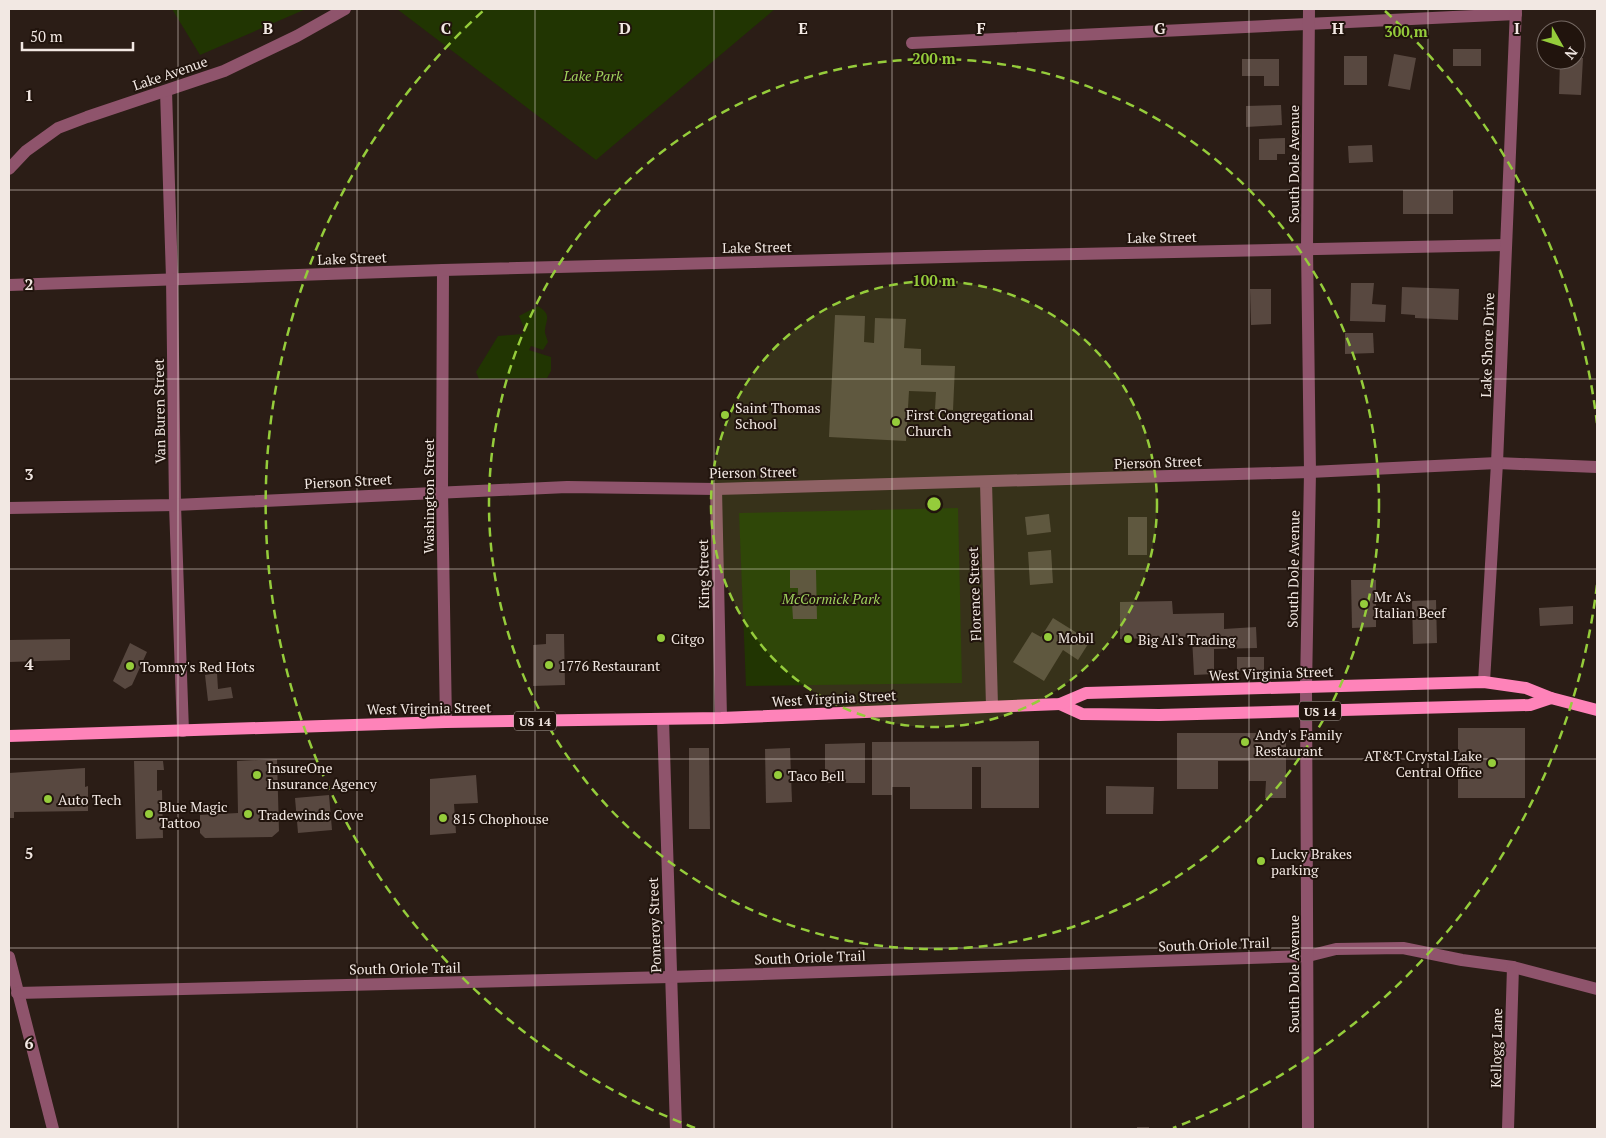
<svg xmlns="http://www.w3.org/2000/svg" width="1606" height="1138" viewBox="0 0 1606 1138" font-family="'PT Serif',serif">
<rect width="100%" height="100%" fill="#2b1d16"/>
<g fill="#213502">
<polygon points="172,9 306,9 200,55"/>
<polygon points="397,9 775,9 596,160"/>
<path d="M538,306c16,10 6,15 7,27 1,3 2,6 3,9l-5,8 -12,-4 -2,4 22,7v14l-4,7 -68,1 -3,-7 22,-36 24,-2 3,-4 -6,-14z"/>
<polygon points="958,508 962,683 746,686 739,513"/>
</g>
<g fill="#584840">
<rect x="1453" y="49" width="28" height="17"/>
<polygon points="1394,54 1416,58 1410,90 1388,86"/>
<rect x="1344" y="56" width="23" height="29"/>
<polygon points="1576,58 1583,58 1581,95 1559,94 1560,60 1576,60"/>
<polygon points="1242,59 1279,59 1279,86 1264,86 1264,76 1242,76"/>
<polygon points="1281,105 1282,125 1246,127 1246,106"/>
<polygon points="1285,138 1285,154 1277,154 1277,160 1259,160 1259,139"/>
<polygon points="1372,145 1373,162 1349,163 1348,146"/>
<rect x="1403" y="190" width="50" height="24"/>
<polygon points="1351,283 1374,283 1372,304 1386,305 1385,322 1350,321"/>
<polygon points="1402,287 1459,289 1458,320 1415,318 1415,315 1401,314"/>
<polygon points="1250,289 1271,289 1271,324 1251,325"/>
<polygon points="835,315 865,316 864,342 874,343 875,318 906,319 904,348 921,349 921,365 955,366 953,410 935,409 936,392 909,391 906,441 829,437"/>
<polygon points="1345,333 1373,333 1374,353 1345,354"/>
<polygon points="1049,514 1051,532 1027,535 1025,517"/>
<rect x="1128" y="517" width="19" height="38"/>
<polygon points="1051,550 1053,583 1030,585 1028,552"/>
<polygon points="790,570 816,570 817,619 793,619 792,603 798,603 798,588 790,588"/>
<polygon points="1351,580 1376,580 1376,627 1352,628"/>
<polygon points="1436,600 1437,643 1413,644 1412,601"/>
<polygon points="1172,601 1173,614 1224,613 1224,629 1256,627 1257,648 1214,649 1214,674 1194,675 1192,637 1120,639 1120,602"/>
<polygon points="1573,606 1573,624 1540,626 1539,608"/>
<polygon points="1053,618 1090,641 1078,660 1063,650 1044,681 1013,662 1032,632 1041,637"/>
<polygon points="546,634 564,634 565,685 533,686 533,645 546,644"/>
<polygon points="70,639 70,660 9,662 9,640"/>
<polygon points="130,643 147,652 132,685 125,689 113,681"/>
<rect x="1237" y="657" width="27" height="14"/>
<polygon points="217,673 218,689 231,687 233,698 208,701 205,675"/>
<rect x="1458" y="728" width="67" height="70"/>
<polygon points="1177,733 1286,733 1286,798 1265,798 1266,781 1249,781 1249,761 1218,761 1218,789 1177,789"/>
<polygon points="1039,741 1039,808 981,808 981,767 972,767 972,809 910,809 910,787 892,787 892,795 872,795 872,742"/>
<polygon points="865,743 865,783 825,783 825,744"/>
<polygon points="689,748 709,748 710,829 689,829"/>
<polygon points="790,748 792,802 766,803 765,749"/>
<polygon points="277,759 279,831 272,837 205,838 200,833 200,815 238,813 237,761"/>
<polygon points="134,761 163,761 164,770 157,770 157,791 162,790 163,838 136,839"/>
<polygon points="85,768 85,787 88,786 88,811 14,812 14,818 9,818 9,773"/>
<polygon points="476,775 478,803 454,804 456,833 430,835 430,779"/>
<polygon points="1106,786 1154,787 1153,814 1106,814"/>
<polygon points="329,795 332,830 298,833 295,798"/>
<rect x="1137" y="1127" width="12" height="2"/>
</g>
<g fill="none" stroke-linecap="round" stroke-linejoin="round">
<g stroke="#8f546c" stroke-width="12">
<polyline points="912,43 1516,14"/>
<polyline points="166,91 172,278 175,505 183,731"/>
<polyline points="9,169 26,151 58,128 87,117 224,71 297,36 345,9"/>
<polyline points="443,270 442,491 446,722"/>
<polyline points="9,285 443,270 985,256 1506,245"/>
<polyline points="986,482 992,706"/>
<polyline points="716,489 721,718"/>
<polyline points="9,508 175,505 567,487 716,489 1310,472 1497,463 1597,467"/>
<polyline points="1484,682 1497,463 1516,9"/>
<polyline points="663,719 676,1129"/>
<polyline points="9,957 53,1129"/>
<polyline points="17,993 670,977 1308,956 1336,949 1403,948 1462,960 1513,967 1597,989"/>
<polyline points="1308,1129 1306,687 1310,472 1307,248 1309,9"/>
<polyline points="1508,1129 1513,967"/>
</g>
<g stroke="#fe83b9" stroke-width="12">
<polyline points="1060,704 1082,714 1159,715 1530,705 1551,698"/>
<polyline points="9,736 446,722 721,718 1060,704 1086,693 1484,682 1526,688 1551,698 1597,710"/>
</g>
</g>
<path fill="none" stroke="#f2e8e3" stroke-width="1" stroke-opacity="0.55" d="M178,9v1120M357,9v1120M535,9v1120M714,9v1120M892,9v1120M1071,9v1120M1249,9v1120M1428,9v1120M9,190h1588M9,379h1588M9,569h1588M9,759h1588M9,948h1588"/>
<circle cx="934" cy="504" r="223" fill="#95cc3b" fill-opacity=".12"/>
<g fill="none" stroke="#95cc3b" stroke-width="2.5" stroke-dasharray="9 6">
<circle cx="934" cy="504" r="223"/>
<circle cx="934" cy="504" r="445"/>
<path d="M1597 585A668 668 0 0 1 1173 1128M695 1128A668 668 0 0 1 483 11M1385 11A668 668 0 0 1 1597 423"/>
</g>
<g fill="#95cc3b" stroke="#21140d" stroke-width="2">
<circle cx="725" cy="415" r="5"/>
<circle cx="896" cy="422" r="5"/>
<circle cx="1364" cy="604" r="5"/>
<circle cx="1048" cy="637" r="5"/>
<circle cx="661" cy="638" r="5"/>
<circle cx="1128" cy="639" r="5"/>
<circle cx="549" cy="665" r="5"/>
<circle cx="130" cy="666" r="5"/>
<circle cx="1245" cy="742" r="5"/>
<circle cx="1492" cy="763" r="5"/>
<circle cx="257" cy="775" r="5"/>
<circle cx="778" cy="775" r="5"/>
<circle cx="48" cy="799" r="5"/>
<circle cx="149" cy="814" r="5"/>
<circle cx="248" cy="814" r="5"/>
<circle cx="443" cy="818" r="5"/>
<circle cx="1261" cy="861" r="5"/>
</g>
<g text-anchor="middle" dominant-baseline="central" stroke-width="4" stroke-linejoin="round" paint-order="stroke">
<g fill="#21140d" stroke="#b3a8a3" stroke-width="1">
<rect x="1299" y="701.5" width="42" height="19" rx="4"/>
<rect x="514" y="711.5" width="42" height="19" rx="4"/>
</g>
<g font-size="12" font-weight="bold" fill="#f2e8e3">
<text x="1320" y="711">US 14</text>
<text x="535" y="721">US 14</text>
</g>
<g font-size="14" fill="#f2e8e3" stroke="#21140d">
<text transform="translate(170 73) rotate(-19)">Lake Avenue</text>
<text transform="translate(1293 164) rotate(-90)">South Dole Avenue</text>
<text transform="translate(1162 237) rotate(-1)">Lake Street</text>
<text transform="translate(757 247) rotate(-1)">Lake Street</text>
<text transform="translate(352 258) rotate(-2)">Lake Street</text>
<text transform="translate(1487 345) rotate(-88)">Lake Shore Drive</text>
<text transform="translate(159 411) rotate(-91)">Van Buren Street</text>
<text transform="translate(1158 462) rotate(-2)">Pierson Street</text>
<text transform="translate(753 472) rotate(-1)">Pierson Street</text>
<text transform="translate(348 481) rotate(-3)">Pierson Street</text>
<text transform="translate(428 496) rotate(-90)">Washington Street</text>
<text transform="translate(1293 569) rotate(-89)">South Dole Avenue</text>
<text transform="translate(703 574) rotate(-91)">King Street</text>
<text transform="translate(974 594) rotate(-92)">Florence Street</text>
<text transform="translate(1271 673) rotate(-2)">West Virginia Street</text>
<text transform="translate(834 698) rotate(-3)">West Virginia Street</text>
<text transform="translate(429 708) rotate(-1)">West Virginia Street</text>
<text transform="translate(654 925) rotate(-92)">Pomeroy Street</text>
<text transform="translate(1214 944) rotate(-2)">South Oriole Trail</text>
<text transform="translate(810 957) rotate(-2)">South Oriole Trail</text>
<text transform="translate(405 968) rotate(-1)">South Oriole Trail</text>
<text transform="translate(1293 974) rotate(-90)">South Dole Avenue</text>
<text transform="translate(1496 1048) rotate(-89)">Kellogg Lane</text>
</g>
<g font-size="14" font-style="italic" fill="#9fd25c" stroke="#21140d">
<text x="593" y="75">Lake Park</text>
<text x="831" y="598">McCormick Park</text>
</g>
<g font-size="14" fill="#f2e8e3" stroke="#21140d" text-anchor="start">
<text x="735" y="407">Saint Thomas<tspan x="735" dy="16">School</tspan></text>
<text x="906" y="414">First Congregational<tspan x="906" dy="16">Church</tspan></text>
<text x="1374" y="596">Mr A's<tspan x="1374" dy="16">Italian Beef</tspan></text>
<text x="1058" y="637">Mobil</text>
<text x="671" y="638">Citgo</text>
<text x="1138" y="639">Big Al's Trading</text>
<text x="559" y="665">1776 Restaurant</text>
<text x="140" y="666">Tommy's Red Hots</text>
<text x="1255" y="734">Andy's Family<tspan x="1255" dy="16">Restaurant</tspan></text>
<text x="1482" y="755" text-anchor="end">AT&amp;T Crystal Lake<tspan x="1482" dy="16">Central Office</tspan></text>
<text x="267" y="767">InsureOne<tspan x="267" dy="16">Insurance Agency</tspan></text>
<text x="788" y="775">Taco Bell</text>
<text x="58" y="799">Auto Tech</text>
<text x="159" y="806">Blue Magic<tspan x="159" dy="16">Tattoo</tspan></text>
<text x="258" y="814">Tradewinds Cove</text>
<text x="453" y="818">815 Chophouse</text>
<text x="1271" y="853">Lucky Brakes<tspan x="1271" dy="16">parking</tspan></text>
</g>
</g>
<g font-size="16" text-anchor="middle" font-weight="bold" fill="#f2e8e3" stroke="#21140d" stroke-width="4" stroke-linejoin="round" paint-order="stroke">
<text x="268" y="34">B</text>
<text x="446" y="34">C</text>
<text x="625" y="34">D</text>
<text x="803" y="34">E</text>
<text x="981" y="34">F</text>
<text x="1160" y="34">G</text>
<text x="1338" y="34">H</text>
<text x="1517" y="34">I</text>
<text x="29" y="101">1</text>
<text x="29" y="290">2</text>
<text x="29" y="480">3</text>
<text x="29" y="670">4</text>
<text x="29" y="859">5</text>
<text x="29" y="1049">6</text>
</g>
<circle cx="934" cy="504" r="8" fill="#95cc3b" stroke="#21140d" stroke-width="2.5"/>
<g font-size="15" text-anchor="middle" font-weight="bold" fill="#95cc3b" stroke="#21140d" stroke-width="4" stroke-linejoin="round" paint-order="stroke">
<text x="1406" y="37">300 m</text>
<text x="934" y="64">200 m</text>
<text x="934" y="286">100 m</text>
</g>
<rect width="1606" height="1138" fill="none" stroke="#f2e8e3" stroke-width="20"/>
<g transform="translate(1561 45) rotate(129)"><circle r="24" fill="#21140d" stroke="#756963"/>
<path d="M0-4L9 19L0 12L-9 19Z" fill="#95cc3b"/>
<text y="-8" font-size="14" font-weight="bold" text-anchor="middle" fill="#f2e8e3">N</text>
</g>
<path d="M22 42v8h111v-8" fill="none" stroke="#f2e8e3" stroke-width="2.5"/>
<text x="30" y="42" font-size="15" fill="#f2e8e3" stroke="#21140d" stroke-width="4" paint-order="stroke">50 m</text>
</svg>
